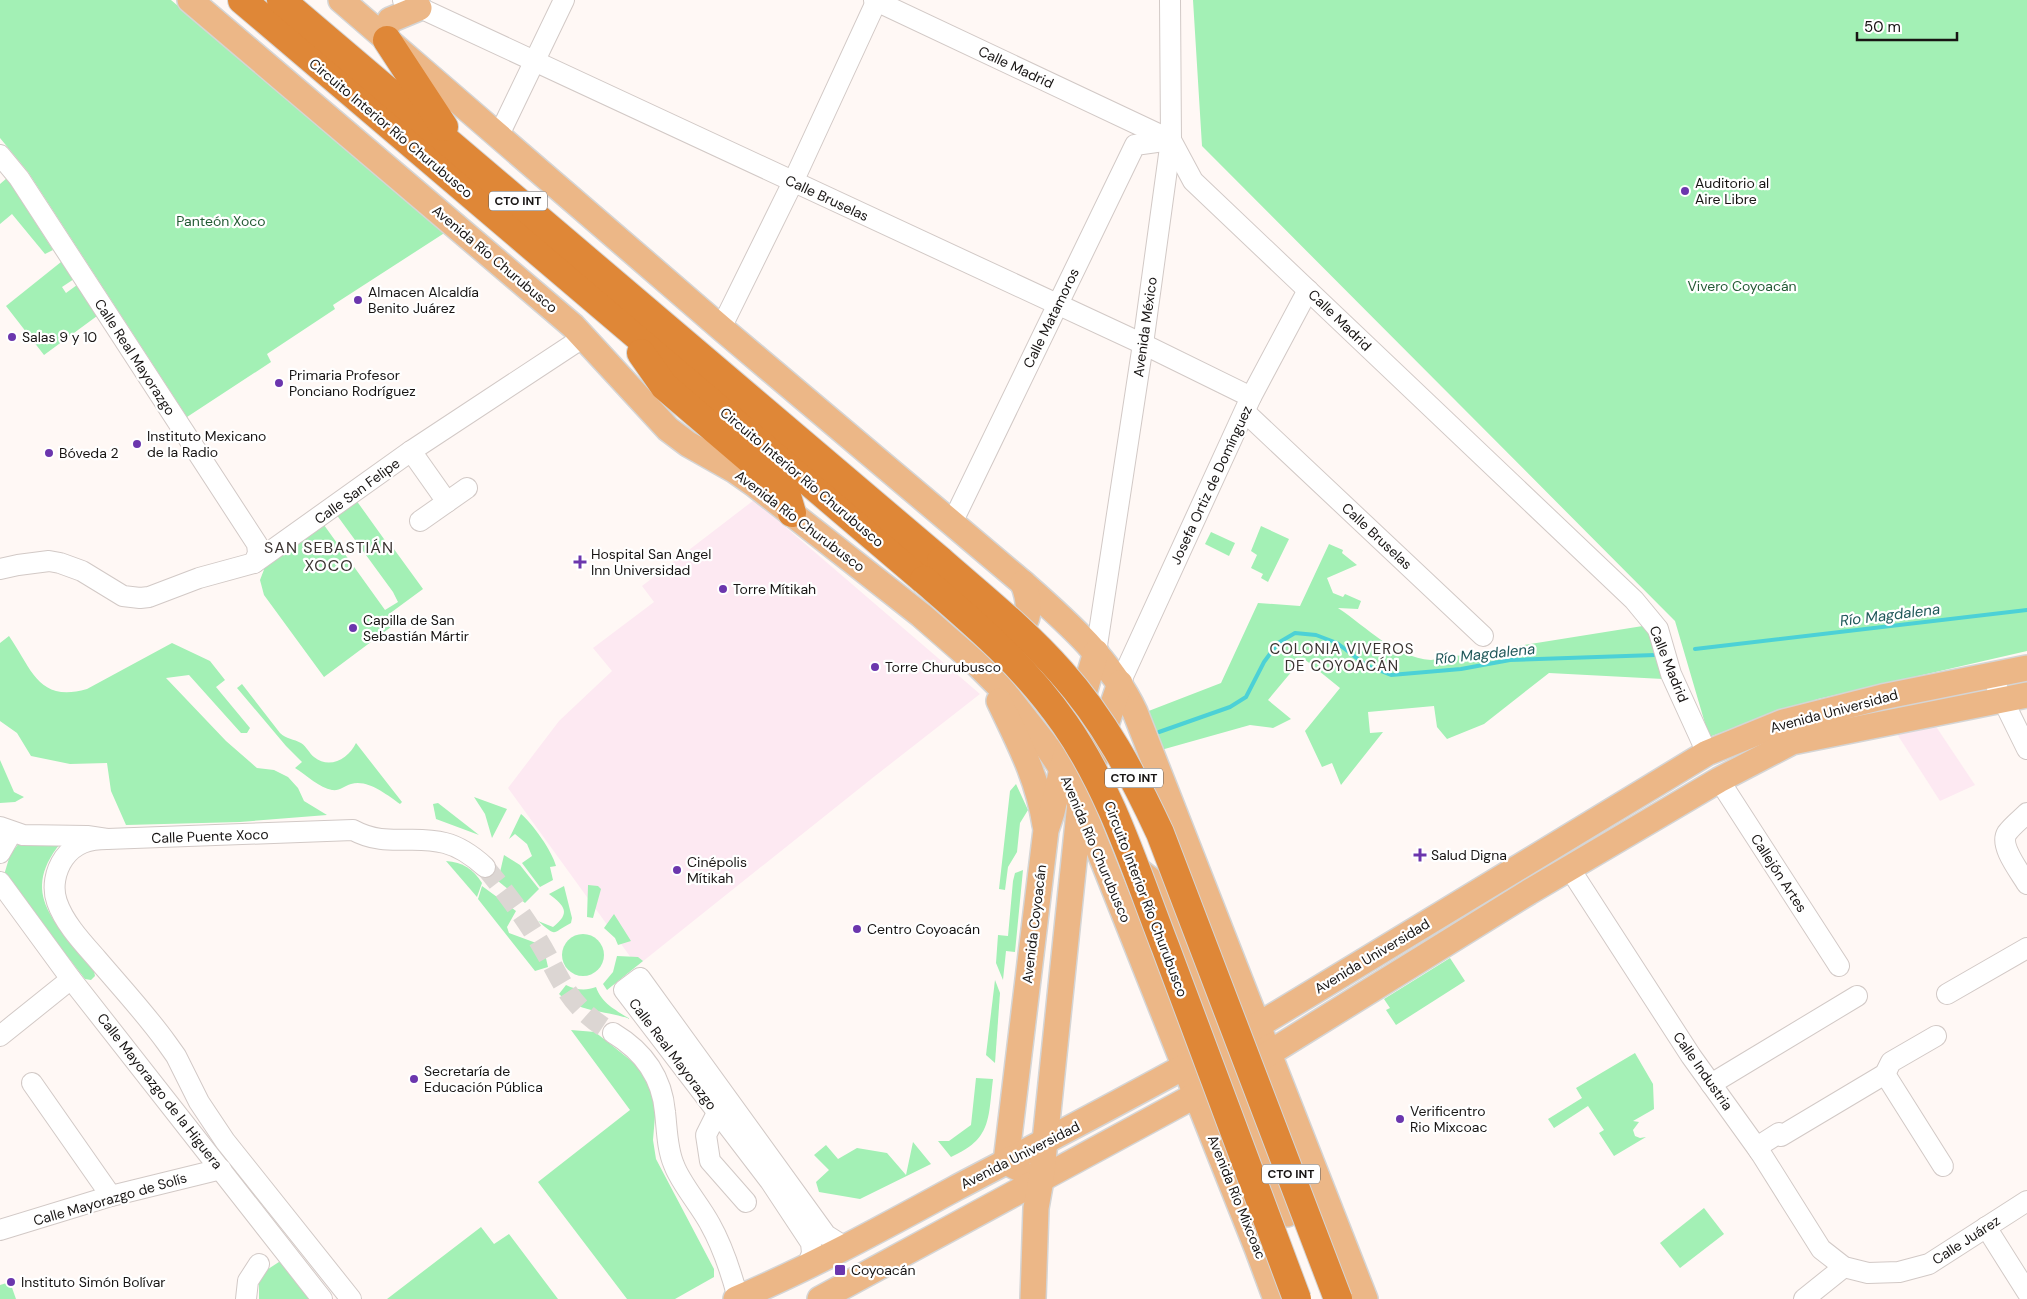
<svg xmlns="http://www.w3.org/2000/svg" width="2027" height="1299" viewBox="0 0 2027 1299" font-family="'DM Sans',sans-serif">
<rect width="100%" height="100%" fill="#fff8f5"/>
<g fill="#fde9f2">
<polygon points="754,500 980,694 875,776 637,966 508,788 559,721 612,671 593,648 654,602 642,586"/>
<polygon points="1935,725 1975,785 1940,801 1897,734"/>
</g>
<g fill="#a3f0b5">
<polygon points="0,0 171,0 446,232 333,305 335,309 267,354 271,362 187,417 28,172 0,138"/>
<polygon points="1193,0 2027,0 2027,651 1818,699 1709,737 1675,621 1202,146"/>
<polygon points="7,178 53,250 45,254 12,214 0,224 0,184"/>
<polygon points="61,262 74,279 62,287 66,293 77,285 97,316 44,355 6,306"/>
<polygon points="356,500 389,546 391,545 423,589 389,614 395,624 324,677 264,595 260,580 265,567 324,525 385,610 398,602 393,592 336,514"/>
<polygon points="1261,526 1289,539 1268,582 1261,578 1263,574 1251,568 1257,555 1251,551"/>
<polygon points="1211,532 1235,543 1229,556 1205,544"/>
<path d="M1329,544l14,6 -1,3 15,12 -30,13 6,15 10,4 2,-3 16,7 -3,8 -20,-1c30,20 56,49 93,52l218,-35 14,54 -114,-6 -65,51 -37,15 -10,-12 -3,-21 -66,6 2,21 13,-1 -42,53 -9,-22 -10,4 -17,-36 35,-43 -37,-30 -35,42 23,19 -18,9 -23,-3 -89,25 -15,-38 75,-29 37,-80 42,3z"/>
<path d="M9,636c23,33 29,67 78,53l85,-46 38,18 15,19 -9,7 34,41 -3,5h-6l-52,-58 -23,3 60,63 31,27 17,2 14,7 10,11 6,13 23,14 -87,7 -114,3 -15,-34 -4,-28 -37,1 -39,-8 -14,-23 -17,-12v-78z"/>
<path d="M242,684l38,49c6,6 14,6 21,10 6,4 8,10 13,14 16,13 35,1 42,-14l46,59 -2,2c-13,-9 -32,-25 -49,-20 -7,2 -11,7 -19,6 -12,-2 -26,-15 -37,-22l7,-6 -16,-16 -49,-58z"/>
<polygon points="0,760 14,792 24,797 15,802 0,803"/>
<polygon points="1016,784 1028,810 1020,823 1017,852 1008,867 1005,890 999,889 1010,791"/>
<polygon points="474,797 507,809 492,838 485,814"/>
<polygon points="438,803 479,835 436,819 433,804"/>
<path d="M521,814c12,10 31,37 35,52l-6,1 3,13 -13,7 -18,-24 10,-7 -5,-12 -12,-10 -6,5z"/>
<path d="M23,838h42c-51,57 -6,86 29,133l1,5 -4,4 -6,-1 -81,-104 6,-20z"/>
<polygon points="504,855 520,865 539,889 525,903 498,881"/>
<path d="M446,861c17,1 27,8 36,22l-5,14z"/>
<polygon points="1023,870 1015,952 1006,951 1003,980 996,963 998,935 1008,936 1013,881 1015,873"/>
<polygon points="588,885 598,886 601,889 593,918 587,917"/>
<polygon points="482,886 516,911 507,927 509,933 547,947 545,954 548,967 535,971 478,899"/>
<path d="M564,886l8,32 -1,5c-20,10 -13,15 -33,-2l15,6c18,-14 12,-21 -4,-33z"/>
<polygon points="614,914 631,941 618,945 615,938 604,928"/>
<circle cx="583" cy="955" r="21"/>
<polygon points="617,956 638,957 643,961 607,990 603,984 613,972"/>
<polygon points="1450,958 1465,981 1396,1025 1386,1010 1390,1008 1384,999"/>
<polygon points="995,980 1000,993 995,1063 986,1055"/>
<path d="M566,985c10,5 20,6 30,2 6,17 20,23 34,32 -24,-9 -52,-6 -71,-25z"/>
<polygon points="571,1030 595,1032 634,1063 646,1078 654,1096 655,1116 653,1140 656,1159 714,1269 714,1277 675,1299 627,1299 538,1182 630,1110"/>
<polygon points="1635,1053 1653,1084 1654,1109 1633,1121 1639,1122 1633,1130 1635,1136 1640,1138 1646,1137 1614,1156 1599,1133 1604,1130 1588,1106 1554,1128 1548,1119 1582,1098 1576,1088"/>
<path d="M976,1078l17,1c-5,40 -1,60 -42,78l-13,-16h11l22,-16z"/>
<polygon points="913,1142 931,1164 860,1199 819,1192 816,1182 829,1170 814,1155 826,1145 838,1159 857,1148 887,1153 906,1175"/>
<polygon points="1704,1208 1724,1234 1680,1268 1660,1243"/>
<polygon points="481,1227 494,1244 509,1234 558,1299 387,1299"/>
<polygon points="282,1260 313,1299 259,1299 259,1275"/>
<polygon points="10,1282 16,1299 0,1299 0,1285"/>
</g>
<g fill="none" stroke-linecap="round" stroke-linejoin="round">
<g stroke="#4cd1d6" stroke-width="4">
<polyline points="1695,649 2027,610"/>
<polyline points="1159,732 1230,707 1246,697 1264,662 1278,643 1295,633 1316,635 1337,643 1366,665 1391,675 1461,669 1510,660 1655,655"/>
</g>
<path stroke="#dcd6d3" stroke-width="20" stroke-dasharray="20 10" stroke-linecap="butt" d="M485,867c18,22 35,44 50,68 28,44 29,69 78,98"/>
<g stroke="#d2c9c6" stroke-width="22">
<g id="minor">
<polyline points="403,0 1143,344 1251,397"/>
<polyline points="874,0 1171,140 1193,181 1634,600 1658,629 1671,674 1707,753"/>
<polyline points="499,135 564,0"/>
<polyline points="0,155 19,178 257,544 258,553 254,563"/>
<polyline points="721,328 793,182 877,0"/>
<polyline points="1245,412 1483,636"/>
<polyline points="411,451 447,502"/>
<polyline points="420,521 467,488"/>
<polyline points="952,523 1135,145 1171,140"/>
<polyline points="0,569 18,565 49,561 60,563 82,571 123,596 140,598 149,597 199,578 254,563 411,451 584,337"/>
<polyline points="1096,652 1143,344 1171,140 1170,0"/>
<polyline points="1120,683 1251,397 1308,290"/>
<polyline points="1997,688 2027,749"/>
<polyline points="1719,780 1839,966"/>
<path d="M2027,813c-6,6 -15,13 -20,20 -8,13 13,39 20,51"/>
<path d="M0,827l23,8 64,1 20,3 246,-9c33,18 59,4 92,13 16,4 28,13 40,24"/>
<path d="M107,839c-18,0 -32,4 -43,19 -9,13 -12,30 -7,44 7,21 26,41 40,57 23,27 48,54 69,83l10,14 23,46 26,39 126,158"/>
<polyline points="0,853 12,832"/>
<polyline points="1570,869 1691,1056 1760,1152 1821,1249 1844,1267 1868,1273 1899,1272 1929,1264 2027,1201"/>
<polyline points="0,882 71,979 322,1299"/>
<polyline points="1947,994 2027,948"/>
<path d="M613,1033c30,18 49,44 52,79 2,17 2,37 9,53 7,19 26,40 36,59 13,23 21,48 28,74"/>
<polyline points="0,1036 71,979"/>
<polyline points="1885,1074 1943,1166"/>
<polyline points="32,1083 111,1196"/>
<polyline points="1711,1084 1857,996"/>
<polyline points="717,1113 706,1135 710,1161 746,1202"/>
<polyline points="1760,1152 1757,1147 1779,1133 1781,1136 1885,1074 1891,1062 1936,1036"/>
<polyline points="1986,1227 2027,1292"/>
<polyline points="0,1230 111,1196 221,1169"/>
<polyline points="807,1267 812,1253 811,1243 770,1181 624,990 640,978 826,1235 845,1247"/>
<polyline points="246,1299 248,1281 259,1264"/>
<polyline points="1804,1299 1844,1267"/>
</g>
</g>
<g stroke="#d5d5d5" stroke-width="28">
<g id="major">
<polyline points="190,0 573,326 668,429 688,444 734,470 754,484 921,615 976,663 1001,688 1045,744 1062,769 1080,803 1257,1248 1276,1299"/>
<path d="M341,0l380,328 302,255c43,38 87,76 112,129l230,587"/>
<polyline points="387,40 384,32 390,20 419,8"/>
<path d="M1007,645c21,-21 27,-33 16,-62"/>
<path d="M999,701c20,42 39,77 46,124"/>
<polyline points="1134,867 1152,881 1163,897 1287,1214"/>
<polyline points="1018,1168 1006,1162 1046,830 1052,812 1062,769 1096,652"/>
<path d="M736,1299c76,-32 148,-72 220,-111 101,-53 202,-105 301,-162l450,-273 76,-31 99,-25 145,-29"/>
<polyline points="820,1299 1196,1095 1268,1054 1529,892 1719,780 1792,742 2027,695"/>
<polyline points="1033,1299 1036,1208 1041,1180 1080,803 1120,683"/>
</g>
</g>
<g stroke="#d5d5d5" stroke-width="30">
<g id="highway">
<polyline points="242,0 924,580"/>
<polyline points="281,0 941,561"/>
<polyline points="387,40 444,127"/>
<polyline points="641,353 664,386 782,487 787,496 792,513"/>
</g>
</g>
<use href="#minor" stroke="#fff" stroke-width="20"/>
<use href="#major" stroke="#ecb787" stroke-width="25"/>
<use href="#highway" stroke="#df8737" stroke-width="28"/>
<g stroke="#d5d5d5" stroke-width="30" stroke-linecap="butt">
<g id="highway-bridge">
<path d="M941,561c41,36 84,70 120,111 43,48 72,103 99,161l178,466"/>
<path d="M924,580c53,46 100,85 141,144 46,66 71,147 100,222 44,118 88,235 132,353"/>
</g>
</g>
<use href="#highway-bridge" stroke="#df8737" stroke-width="28"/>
</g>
<g fill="#6b36ad" stroke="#fff" stroke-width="2">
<circle cx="1685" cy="191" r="5"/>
<circle cx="358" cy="300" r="5"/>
<circle cx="12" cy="337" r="5"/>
<circle cx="279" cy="383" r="5"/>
<circle cx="137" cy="444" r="5"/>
<circle cx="49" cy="453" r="5"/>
<path d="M577.5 554.5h5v5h5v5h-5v5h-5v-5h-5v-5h5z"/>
<circle cx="723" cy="589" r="5"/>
<circle cx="353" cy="628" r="5"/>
<circle cx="875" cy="667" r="5"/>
<path d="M1417.5 847.5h5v5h5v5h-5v5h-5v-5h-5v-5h5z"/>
<circle cx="677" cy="870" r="5"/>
<circle cx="857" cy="929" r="5"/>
<circle cx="414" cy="1079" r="5"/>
<circle cx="1400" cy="1119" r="5"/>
<rect x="834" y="1264" width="12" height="12" rx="2.5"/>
<circle cx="11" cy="1282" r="5"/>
</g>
<g text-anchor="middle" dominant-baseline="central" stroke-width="4.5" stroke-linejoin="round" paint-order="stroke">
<g fill="#fff" stroke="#5d5b5a" stroke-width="1">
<rect x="489" y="191.5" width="58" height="19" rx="4"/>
<rect x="1105" y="768.5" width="58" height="19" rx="4"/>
<rect x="1262" y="1164.5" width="58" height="19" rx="4"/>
</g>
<g font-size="12" font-weight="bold" fill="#181514">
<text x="518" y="201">CTO INT</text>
<text x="1134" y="778">CTO INT</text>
<text x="1291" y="1174">CTO INT</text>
</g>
<g font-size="14" fill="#181514" stroke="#fff">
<text transform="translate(1016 67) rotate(25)">Calle Madrid</text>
<text transform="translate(391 128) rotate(40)">Circuito Interior Río Churubusco</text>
<text transform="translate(827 198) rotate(25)">Calle Bruselas</text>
<text transform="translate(495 259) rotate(40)">Avenida Río Churubusco</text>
<text transform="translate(1051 318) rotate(-64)">Calle Matamoros</text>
<text transform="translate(1340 320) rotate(44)">Calle Madrid</text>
<text transform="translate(1145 327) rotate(-82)">Avenida México</text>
<text transform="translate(135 357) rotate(57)">Calle Real Mayorazgo</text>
<text transform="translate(802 477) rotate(40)">Circuito Interior Río Churubusco</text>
<text transform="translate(1211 485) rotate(-65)">Josefa Ortiz de Domínguez</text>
<text transform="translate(357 491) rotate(-36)">Calle San Felipe</text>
<text transform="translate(800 521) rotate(37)">Avenida Río Churubusco</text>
<text transform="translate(1377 536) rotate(43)">Calle Bruselas</text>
<text transform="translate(1669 664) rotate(68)">Calle Madrid</text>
<text transform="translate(1834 711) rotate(-15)">Avenida Universidad</text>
<text transform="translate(210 836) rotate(-2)">Calle Puente Xoco</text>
<text transform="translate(1096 849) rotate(67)">Avenida Río Churubusco</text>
<text transform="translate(1779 873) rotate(57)">Callejón Artes</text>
<text transform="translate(1146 899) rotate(69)">Circuito Interior Río Churubusco</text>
<text transform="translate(1034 924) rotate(-83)">Avenida Coyoacán</text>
<text transform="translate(1372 956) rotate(-31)">Avenida Universidad</text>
<text transform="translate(673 1054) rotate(53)">Calle Real Mayorazgo</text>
<text transform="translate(1703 1071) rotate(55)">Calle Industria</text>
<text transform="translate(160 1091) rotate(52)">Calle Mayorazgo de la Higuera</text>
<text transform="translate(1020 1155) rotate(-27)">Avenida Universidad</text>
<text transform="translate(1237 1197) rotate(68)">Avenida Río Mixcoac</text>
<text transform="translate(110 1199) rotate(-16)">Calle Mayorazgo de Solís</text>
<text transform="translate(1966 1240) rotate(-33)">Calle Juárez</text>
</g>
<g font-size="14" fill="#181514" stroke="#fff" text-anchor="start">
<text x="1695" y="183">Auditorio al<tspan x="1695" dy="16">Aire Libre</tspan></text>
<text x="368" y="292">Almacen Alcaldía<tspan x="368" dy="16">Benito Juárez</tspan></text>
<text x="22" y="337">Salas 9 y 10</text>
<text x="289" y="375">Primaria Profesor<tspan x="289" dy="16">Ponciano Rodríguez</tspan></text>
<text x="147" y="436">Instituto Mexicano<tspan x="147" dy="16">de la Radio</tspan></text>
<text x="59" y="453">Bóveda 2</text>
<text x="591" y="554">Hospital San Angel<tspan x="591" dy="16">Inn Universidad</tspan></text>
<text x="733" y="589">Torre Mítikah</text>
<text x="363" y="620">Capilla de San<tspan x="363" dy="16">Sebastián Mártir</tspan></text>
<text x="885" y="667">Torre Churubusco</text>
<text x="1431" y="855">Salud Digna</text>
<text x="687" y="862">Cinépolis<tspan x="687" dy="16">Mítikah</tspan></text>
<text x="867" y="929">Centro Coyoacán</text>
<text x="424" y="1071">Secretaría de<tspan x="424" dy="16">Educación Pública</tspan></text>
<text x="1410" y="1111">Verificentro<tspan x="1410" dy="16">Rio Mixcoac</tspan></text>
<text x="851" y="1270">Coyoacán</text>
<text x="21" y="1282">Instituto Simón Bolívar</text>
</g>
<g font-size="14" fill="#235a34" stroke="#fff">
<text x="221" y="221">Panteón Xoco</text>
<text x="1742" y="286">Vivero Coyoacán</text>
</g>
<g font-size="15" font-style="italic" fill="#20585a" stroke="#fff">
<text transform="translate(1890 615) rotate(-7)">Río Magdalena</text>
<text transform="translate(1485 654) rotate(-6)">Río Magdalena</text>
</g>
<g font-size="15" letter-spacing="1" fill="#3b3431" stroke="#fff">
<text x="1342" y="649">COLONIA VIVEROS<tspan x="1342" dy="17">DE COYOACÁN</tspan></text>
</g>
<g font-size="16" letter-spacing="1" fill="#3b3431" stroke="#fff">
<text x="329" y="547">SAN SEBASTIÁN<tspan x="329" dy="18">XOCO</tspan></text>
</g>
</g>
<path d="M1857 32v8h100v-8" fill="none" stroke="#181514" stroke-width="2.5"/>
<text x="1864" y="32" font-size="15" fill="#181514" stroke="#ffffff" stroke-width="4" paint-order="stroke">50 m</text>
</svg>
